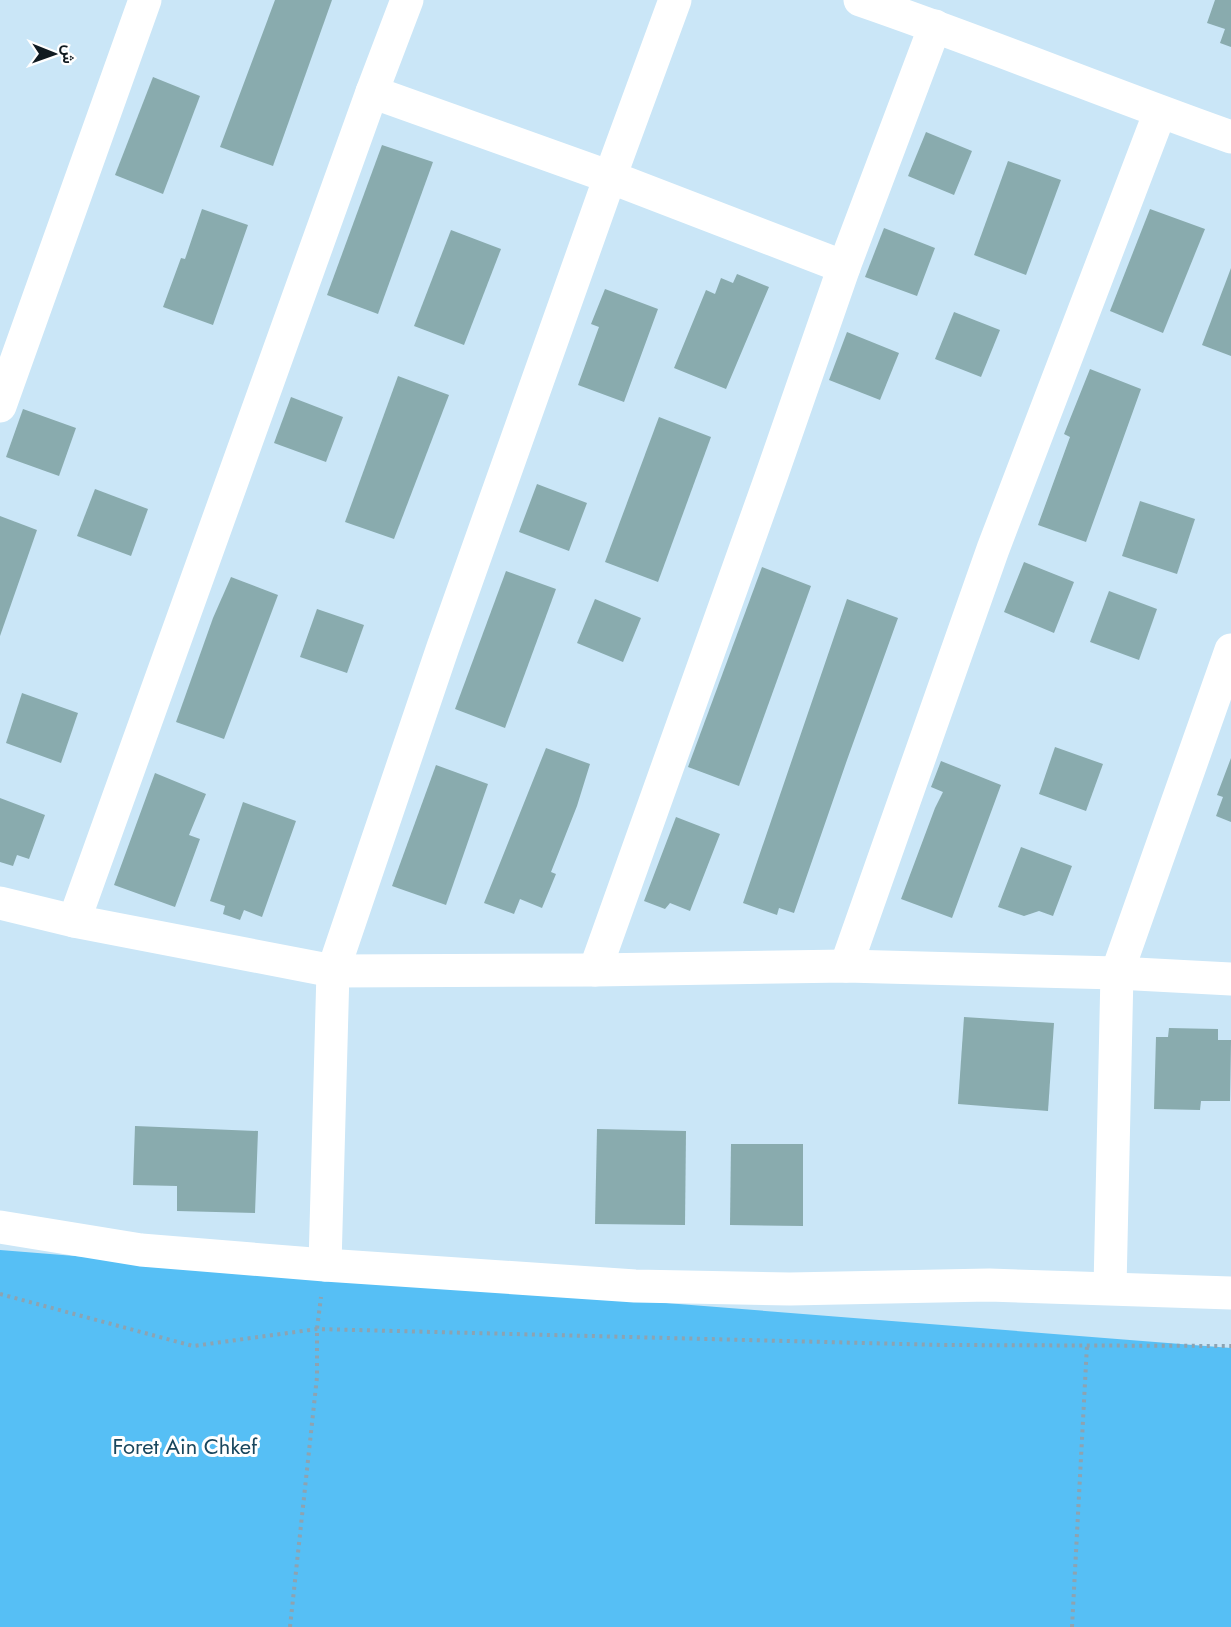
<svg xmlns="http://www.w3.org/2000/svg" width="1231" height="1627" viewBox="0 0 1231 1627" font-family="Jost,Vazirmatn,sans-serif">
<rect width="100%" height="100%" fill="#cae6f7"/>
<polygon fill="#56bff5" points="0,1250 1231,1348 1231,1627 0,1627"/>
<g fill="#89abae">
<polygon points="275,0 332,0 273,166 220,147"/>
<polygon points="1215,0 1231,0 1231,47 1220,43 1225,29 1207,23"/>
<polygon points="153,77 200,96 163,194 115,175"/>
<polygon points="926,132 972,151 954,195 908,176"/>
<polygon points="382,145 433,162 378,314 327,295"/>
<polygon points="1008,161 1061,180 1026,275 974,255"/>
<polygon points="202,209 248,225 213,325 163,307 181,258 185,259"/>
<polygon points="1150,209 1205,229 1163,333 1110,311"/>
<polygon points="884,228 935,248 917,296 865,277"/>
<polygon points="451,230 501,249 464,345 414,326"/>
<polygon points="1231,268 1231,356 1202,345"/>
<polygon points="737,274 769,287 726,389 674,368 706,290 715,294 721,278 733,283"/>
<polygon points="605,289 658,309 624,402 578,385 599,327 591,324"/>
<polygon points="954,312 1000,330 981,377 935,359"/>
<polygon points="847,332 899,353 880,400 829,380"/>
<polygon points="1090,369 1141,389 1086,542 1038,525 1070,437 1064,434"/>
<polygon points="398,376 449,395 394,539 345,522"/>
<polygon points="291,397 343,417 326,462 274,443"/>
<polygon points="23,409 76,428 59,476 6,457"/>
<polygon points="659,417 711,437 658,582 605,562"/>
<polygon points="537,484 587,503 569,551 519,532"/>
<polygon points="95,489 148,509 131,556 77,536"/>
<polygon points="1140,501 1195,519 1177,574 1122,556"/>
<polygon points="0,516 37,530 0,636"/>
<polygon points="1024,562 1074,582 1054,633 1004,612"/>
<polygon points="762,567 811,586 739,786 688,767"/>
<polygon points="506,571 556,589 505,728 455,709"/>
<polygon points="231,577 278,595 224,739 176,722 213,618"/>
<polygon points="1109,591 1157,609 1139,660 1090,642"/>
<polygon points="595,599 641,618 623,662 577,643"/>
<polygon points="847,599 898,618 847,760 794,913 779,908 777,915 743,903"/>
<polygon points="317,609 364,625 347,673 300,657"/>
<polygon points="22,693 78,713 61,763 6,743"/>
<polygon points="1055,747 1103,764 1086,811 1039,794"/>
<polygon points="546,748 590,764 577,806 551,872 556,874 542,908 520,899 514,914 484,903"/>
<polygon points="1231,758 1231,822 1216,816 1223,797 1217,795"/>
<polygon points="941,761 1001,785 952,918 901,899 935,808 943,792 931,787"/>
<polygon points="436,765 488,784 446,905 392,886"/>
<polygon points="155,773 206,794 189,835 200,839 175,907 114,885"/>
<polygon points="0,798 45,815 29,859 17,855 13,866 0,862"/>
<polygon points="243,802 296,821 262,917 244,910 240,920 223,914 225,906 210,901"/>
<polygon points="676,817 720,834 690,911 670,903 665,909 644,901"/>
<polygon points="1021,847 1072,866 1053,916 1039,911 1024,916 998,907"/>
<polygon points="964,1017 1054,1023 1048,1111 958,1104"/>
<polygon points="1169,1028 1218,1029 1218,1040 1231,1040 1230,1101 1201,1101 1200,1110 1154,1109 1156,1037 1168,1037"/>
<polygon points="135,1126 258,1131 255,1213 177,1211 177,1186 133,1185"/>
<polygon points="597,1129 686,1131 685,1225 595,1224"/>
<polygon points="731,1144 803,1144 803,1226 730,1225"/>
</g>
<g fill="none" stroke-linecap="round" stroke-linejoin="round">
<g stroke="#8da3b1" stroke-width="4" stroke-dasharray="3 4.5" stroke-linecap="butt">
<polyline points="0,1294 193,1346 317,1329 942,1345 1231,1346"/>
<polyline points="290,1627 317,1377 317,1329 321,1297"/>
<polyline points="1072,1627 1087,1345"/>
</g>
<g stroke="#fff" stroke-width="33">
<path d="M860,0c125,43 247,93 371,137"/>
<polyline points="372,92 610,177 844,267"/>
<polyline points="0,406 145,0"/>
<polyline points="0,903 74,921 333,971 595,970 846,966 1117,973 1231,979"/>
<polyline points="74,921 372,92 407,0"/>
<polyline points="846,966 993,549 1160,112"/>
<polyline points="595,970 771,477 844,267 935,26"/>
<polyline points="0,1227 141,1250 325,1265 635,1286 790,1289 989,1285 1231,1293"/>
<polyline points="325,1265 333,971 443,647 610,177 675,0"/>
<polyline points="1110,1288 1117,973 1231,650"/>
</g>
</g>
<g text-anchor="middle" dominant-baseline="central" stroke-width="6" stroke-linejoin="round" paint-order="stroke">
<g font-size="22" fill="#19475e" stroke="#fff">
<text x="185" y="1446">Foret Ain Chkef</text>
</g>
</g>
<g transform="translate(54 54) rotate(91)" stroke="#ffffff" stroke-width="4.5" paint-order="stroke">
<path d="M0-4.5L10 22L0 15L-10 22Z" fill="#111b21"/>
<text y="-9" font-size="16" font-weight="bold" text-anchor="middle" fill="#111b21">ش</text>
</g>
</svg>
